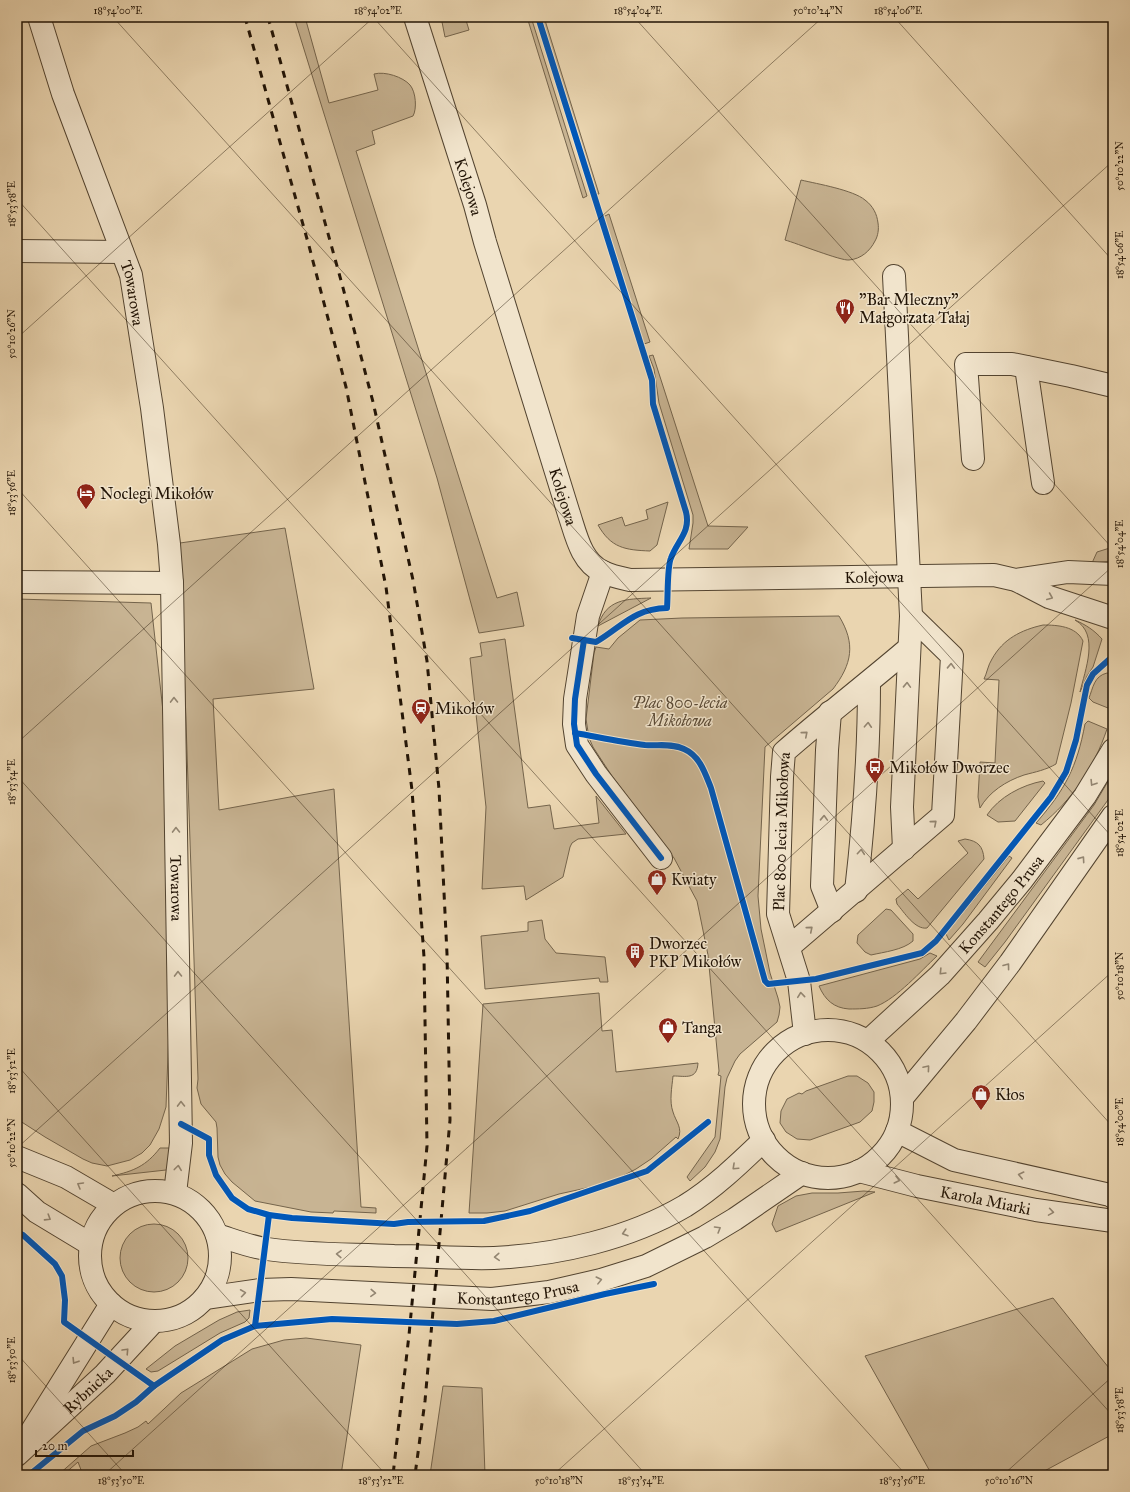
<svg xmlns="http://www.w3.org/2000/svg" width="1130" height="1492" viewBox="0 0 1130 1492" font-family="'IM FELL Great Primer',serif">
<rect width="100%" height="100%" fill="#ead5b0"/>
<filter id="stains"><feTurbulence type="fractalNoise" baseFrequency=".005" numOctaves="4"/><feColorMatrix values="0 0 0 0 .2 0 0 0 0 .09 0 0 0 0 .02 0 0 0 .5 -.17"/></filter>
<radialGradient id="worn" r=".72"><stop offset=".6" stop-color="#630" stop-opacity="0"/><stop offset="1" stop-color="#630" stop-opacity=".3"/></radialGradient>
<g fill="#c8b493" stroke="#74644c">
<path d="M294,17h11l24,86 49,-13 -4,-16c11,-3 29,3 36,11 6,7 7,24 3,31l-41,15 3,13 -19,7 141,447 20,-6 7,34 -45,7 -42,-155z"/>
<polygon points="441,17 465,17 469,30 445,37"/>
<polygon points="527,17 531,17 587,196 583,198"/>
<polygon points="541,17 544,17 599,194 596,194"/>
<path d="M801,180c17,4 52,10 64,20 8,6 12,14 13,23 1,6 0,13 -3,18 -5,10 -14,18 -26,19 -8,1 -53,-17 -64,-20z"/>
<polygon points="609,214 650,342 644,344 636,324 603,217"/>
<polygon points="653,355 708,526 748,527 728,549 689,549 693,523 693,515 659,403 654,369 649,356"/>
<path d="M668,502l-11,43 -7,6c-25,-1 -39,-3 -52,-26l24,-8 3,9 23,-7 -2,-9z"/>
<polygon points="285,528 314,689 213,699 219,810 334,789 361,1207 376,1208 376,1213 334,1211 333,1213 311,1212 255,1201 232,1182 225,1174 220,1165 218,1157 217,1128 216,1122 201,1104 197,1088 198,1079 180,543"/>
<polygon points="1113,547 1113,561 1092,563 1097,552"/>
<path d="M651,598l-53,28c8,-27 28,-27 53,-28z"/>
<polygon points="17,599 151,603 166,738 170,1001 166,1107 159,1129 150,1145 142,1153 130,1160 107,1166 92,1163 83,1159 45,1137 17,1119"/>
<path d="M839,616c17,28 13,48 -6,73l-68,58 -7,149 3,33 9,44 8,25 2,9 -1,8 -2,7 -37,32 -5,7 -8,17 -2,9 -5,52 -5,13 -10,15 -15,14 -3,-4 28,-40 6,-61 -3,-1 1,-4 -11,-116 -11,-54 -23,-43 -62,-82 -19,-29 -4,-9 -3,-19 8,-66 2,-6 13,2 9,-11 22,-18 42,-2z"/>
<path d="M1075,620c11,5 19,10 27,19l-9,28 -6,9 -7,16c5,-22 20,-58 -5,-72z"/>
<path d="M1043,625c14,0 33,1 40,16l-12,62 -15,61c-10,6 -21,8 -32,11 -18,6 -35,17 -44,33l-2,-11 2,-35 15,1 4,-83 -15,-1c3,-6 4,-14 8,-20 11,-20 29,-29 51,-34z"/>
<polygon points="505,639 528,808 550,805 554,829 599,823 596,796 626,834 578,839 572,843 570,847 563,877 526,900 524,886 482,889 486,807 470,658 482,656 480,643"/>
<path d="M1107,673l6,1v36l-20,-8 -4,-4c4,-10 5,-22 18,-25z"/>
<path d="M1088,721l19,8c-13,39 -35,71 -66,96l-5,-2c29,-33 41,-56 49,-99z"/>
<polygon points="1113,773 1113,793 1005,942 985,967 978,962 1094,805"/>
<path d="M1043,781l2,2 -30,38 -17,1 -11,-7c12,-18 35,-30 56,-34z"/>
<path d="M965,839c13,2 18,7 19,20l-57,69c-12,2 -23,-16 -30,-24l-1,-5 12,-10 10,10 50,-46 -10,-12z"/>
<polygon points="1009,856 1012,858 963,924 949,940 946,934"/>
<path d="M886,909l5,1 22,24v7c-10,9 -29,11 -42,14l-6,-3 -8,-9 1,-8z"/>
<polygon points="542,920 545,939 556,953 605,957 608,982 600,982 599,978 485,989 481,936 528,931 528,922"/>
<path d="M930,953l7,3c-16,15 -40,42 -60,50 -9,3 -19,3 -28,3 -15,-1 -24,-9 -30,-23l101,-27z"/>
<path d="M599,993l3,38 10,-1 4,42 82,-9c-1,17 -12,13 -25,13 -1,11 -4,25 0,36 3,10 10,16 5,27l-2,-2 -25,22 -15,10 -27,14 -50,11 -54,17 -18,2h-18l14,-209z"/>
<polygon points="848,1076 857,1076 868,1083 874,1092 874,1102 872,1111 860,1122 810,1140 797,1139 786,1132 780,1123 781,1111 787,1099 799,1093 802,1094 806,1091"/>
<path d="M160,1148h11l-2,20 -3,2 -54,6c22,-5 34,-10 48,-28z"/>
<polygon points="864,1191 875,1192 776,1232 772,1224 778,1206 796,1196 812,1193 838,1193"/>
<circle cx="154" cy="1258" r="34"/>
<polygon points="1053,1298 1113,1373 1113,1434 1037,1475 932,1475 865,1356"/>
<polygon points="250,1310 249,1318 245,1322 220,1333 158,1371 151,1372 146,1369 175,1346 219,1320 237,1312"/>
<polygon points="306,1338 361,1345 341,1475 83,1475 78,1462 63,1475 58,1475 91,1446 125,1433 138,1427 146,1421 148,1424 181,1393 252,1349 284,1340"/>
<polygon points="443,1386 482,1388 485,1475 430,1475"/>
</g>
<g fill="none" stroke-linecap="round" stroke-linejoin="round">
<g stroke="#534430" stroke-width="24">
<g id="minor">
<path id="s1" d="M39,17l24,77 68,181 21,133 17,136 3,39"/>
<path id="s2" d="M415,17l60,188 10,37 84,272c7,21 12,48 34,58 8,4 18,6 27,8l364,-5 22,5 33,17 64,21"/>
<polyline points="17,251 122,252"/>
<polyline points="894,276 911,616 902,807 904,849"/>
<polyline points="1026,367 1043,483"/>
<polyline points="973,459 966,364 1012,364 1071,376 1113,386"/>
<polyline points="603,572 588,616 575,699 574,724 577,745 596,774 661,858"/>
<polyline points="1016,580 1068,572 1113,574"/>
<path id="s3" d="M17,582l155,1 9,560 -6,50"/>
<polyline points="830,712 827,750 822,886 832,911"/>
<path d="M856,891c8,-69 13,-139 13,-208"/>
<polyline points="789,947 943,815 952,656 911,616"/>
<circle cx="828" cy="1104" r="74"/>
<path id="s4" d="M805,1034l-6,-53 -21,-67 4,-137 2,-25c41,-36 84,-69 125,-104"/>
<path id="s5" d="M868,1041l72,-66 48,-54 34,-41 63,-84 28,-46"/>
<polyline points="902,1098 966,1021 1010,963 1113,816"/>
<polyline points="897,1131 954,1160 1110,1195 1113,1197"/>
<polyline points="17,1157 66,1177 114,1205"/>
<path id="s6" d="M859,1171l58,15 119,24 77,11"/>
<circle cx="155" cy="1256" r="65"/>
<polyline points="17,1194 37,1212 90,1244"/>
<path d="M217,1235c16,5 33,12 50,14 41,6 84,5 127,7 33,0 66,3 100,2 63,-3 135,-19 191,-52 29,-18 54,-42 79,-66"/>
<path id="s7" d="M205,1298l55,-8 31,-1 201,10 57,-7 52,-12 45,-14 59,-29 30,-18 67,-46"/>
<polyline points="31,1432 111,1304"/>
<path id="s8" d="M17,1455l88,-81 48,-52"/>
</g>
</g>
<use href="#minor" stroke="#f1e4cc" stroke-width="22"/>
<g stroke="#211305" stroke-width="3" stroke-dasharray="7 7" stroke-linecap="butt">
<polyline points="245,17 309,246 346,387 386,587 412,790 424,957 427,1146 409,1335 393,1475"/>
<polyline points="268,17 342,284 373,402 413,580 427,661 439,789 447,954 450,1120 425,1401 415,1475"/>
</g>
<g stroke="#f1e4cc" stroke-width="8">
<g id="cycleway">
<path d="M538,17l114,363 1,24 33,108c5,20 -9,29 -15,46 -4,8 -3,39 -4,50 -34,1 -44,18 -71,34l-24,-4"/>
<polyline points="584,640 575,699 574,724 577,745 596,774 661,858"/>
<path d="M575,733c23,4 46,9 70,12 13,1 27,-2 39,4 16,7 21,24 27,39l54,193 3,3 48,-5 106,-26 14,-12 115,-144 15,-25 10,-32 11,-55 6,-11 20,-18"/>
<polyline points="181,1124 209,1139 209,1155 216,1175 232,1198 248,1209 269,1215 292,1218 394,1224 408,1222 484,1221 530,1211 647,1171 708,1122"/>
<polyline points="17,1232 23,1235 55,1264 62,1276 65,1300 64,1322 154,1386"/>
<polyline points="255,1326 269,1215"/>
<polyline points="29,1475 83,1431 115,1416 136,1402 154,1386 222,1340 255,1326 332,1319 457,1324 494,1321 605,1294 654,1284"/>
</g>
</g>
<use href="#cycleway" stroke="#0057b8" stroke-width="6"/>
</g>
<defs><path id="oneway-chevron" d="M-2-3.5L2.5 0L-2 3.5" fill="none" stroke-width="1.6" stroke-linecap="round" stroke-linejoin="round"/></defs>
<g stroke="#938672">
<use href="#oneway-chevron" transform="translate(1050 597) rotate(23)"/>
<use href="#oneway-chevron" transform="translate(951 666) rotate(-88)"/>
<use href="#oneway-chevron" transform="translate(907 685) rotate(-88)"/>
<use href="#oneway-chevron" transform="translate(174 700) rotate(-91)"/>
<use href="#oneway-chevron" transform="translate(868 725) rotate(-87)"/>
<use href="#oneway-chevron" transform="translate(805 734) rotate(-41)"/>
<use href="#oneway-chevron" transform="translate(1093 783) rotate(122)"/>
<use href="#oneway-chevron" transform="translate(824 818) rotate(-88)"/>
<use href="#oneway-chevron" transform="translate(934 823) rotate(-41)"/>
<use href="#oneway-chevron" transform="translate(176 830) rotate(-91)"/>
<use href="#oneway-chevron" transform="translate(861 852) rotate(-85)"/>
<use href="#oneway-chevron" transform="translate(1082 859) rotate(-55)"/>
<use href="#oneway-chevron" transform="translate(810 929) rotate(-40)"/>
<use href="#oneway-chevron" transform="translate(1007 966) rotate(-53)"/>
<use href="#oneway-chevron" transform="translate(942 972) rotate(134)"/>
<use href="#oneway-chevron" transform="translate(178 974) rotate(-91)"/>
<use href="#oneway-chevron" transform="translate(801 995) rotate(-96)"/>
<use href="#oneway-chevron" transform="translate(927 1068) rotate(-50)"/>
<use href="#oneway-chevron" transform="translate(181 1104) rotate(-91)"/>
<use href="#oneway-chevron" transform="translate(735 1167) rotate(137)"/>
<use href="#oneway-chevron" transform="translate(178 1168) rotate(-83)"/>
<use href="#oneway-chevron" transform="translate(1021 1175) rotate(-167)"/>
<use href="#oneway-chevron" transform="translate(897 1180) rotate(14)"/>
<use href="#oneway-chevron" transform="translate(80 1185) rotate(-150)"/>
<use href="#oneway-chevron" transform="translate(1051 1212) rotate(9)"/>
<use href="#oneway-chevron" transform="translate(48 1218) rotate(32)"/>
<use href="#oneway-chevron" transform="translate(718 1229) rotate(-31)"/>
<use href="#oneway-chevron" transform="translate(625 1233) rotate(163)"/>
<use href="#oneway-chevron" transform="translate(339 1254) rotate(-178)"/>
<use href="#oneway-chevron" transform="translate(497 1257) rotate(176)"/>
<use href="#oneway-chevron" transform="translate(599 1280) rotate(-14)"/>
<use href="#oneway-chevron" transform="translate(243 1293) rotate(-8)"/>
<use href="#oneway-chevron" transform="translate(373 1293) rotate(3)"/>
<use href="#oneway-chevron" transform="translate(126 1351) rotate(-47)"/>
<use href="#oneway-chevron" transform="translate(75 1361) rotate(122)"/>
</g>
<path fill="none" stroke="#211305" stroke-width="1" stroke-opacity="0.45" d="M113,17l1000,1110M373,17l740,821M634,17l479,532M894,17l219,244M17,199l1096,1217M17,338l357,-321M17,488l889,987M17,743l806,-726M17,776l629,699M17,1065l369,410M17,1148l1096,-987M17,1354l109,121M104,1475l1009,-909M553,1475l560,-504M1003,1475l110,-99"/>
<defs>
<g id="restaurant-pin" transform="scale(1)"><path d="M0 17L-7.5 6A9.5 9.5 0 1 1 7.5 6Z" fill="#8f2418" stroke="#f1e4cc"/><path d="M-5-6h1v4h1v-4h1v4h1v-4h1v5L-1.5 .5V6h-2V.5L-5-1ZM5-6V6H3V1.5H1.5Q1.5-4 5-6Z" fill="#fff"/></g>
<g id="hotel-pin" transform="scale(1)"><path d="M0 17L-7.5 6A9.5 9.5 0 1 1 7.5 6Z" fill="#8f2418" stroke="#f1e4cc"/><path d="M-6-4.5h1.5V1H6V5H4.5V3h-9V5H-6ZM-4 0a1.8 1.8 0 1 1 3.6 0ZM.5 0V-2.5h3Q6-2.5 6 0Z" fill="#fff"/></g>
<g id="station-pin" transform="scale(1)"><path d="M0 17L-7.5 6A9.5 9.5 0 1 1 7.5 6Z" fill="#8f2418" stroke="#f1e4cc"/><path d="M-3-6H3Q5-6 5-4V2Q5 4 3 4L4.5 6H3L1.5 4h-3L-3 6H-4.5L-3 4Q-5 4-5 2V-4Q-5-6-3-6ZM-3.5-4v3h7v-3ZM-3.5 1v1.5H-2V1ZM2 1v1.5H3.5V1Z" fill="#fff"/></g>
<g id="bus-pin" transform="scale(1)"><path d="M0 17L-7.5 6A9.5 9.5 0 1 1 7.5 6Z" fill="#8f2418" stroke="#f1e4cc"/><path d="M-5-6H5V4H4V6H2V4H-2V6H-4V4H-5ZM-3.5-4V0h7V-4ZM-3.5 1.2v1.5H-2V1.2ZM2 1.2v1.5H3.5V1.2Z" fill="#fff"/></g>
<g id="shop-pin" transform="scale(1)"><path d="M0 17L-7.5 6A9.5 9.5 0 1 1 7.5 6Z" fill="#8f2418" stroke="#f1e4cc"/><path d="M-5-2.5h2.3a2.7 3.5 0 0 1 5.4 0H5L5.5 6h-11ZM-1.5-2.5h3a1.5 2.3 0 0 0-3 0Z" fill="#fff"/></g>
<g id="building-pin" transform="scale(1)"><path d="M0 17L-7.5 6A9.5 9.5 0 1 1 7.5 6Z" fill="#8f2418" stroke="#f1e4cc"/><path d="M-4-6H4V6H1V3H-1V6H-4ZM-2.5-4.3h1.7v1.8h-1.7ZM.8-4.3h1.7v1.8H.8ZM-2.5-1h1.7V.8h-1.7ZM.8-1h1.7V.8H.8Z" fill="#fff"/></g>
</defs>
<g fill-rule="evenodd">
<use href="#restaurant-pin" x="845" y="308"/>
<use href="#hotel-pin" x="86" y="493"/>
<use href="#station-pin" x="421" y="708"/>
<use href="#bus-pin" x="875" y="767"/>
<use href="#shop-pin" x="657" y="879"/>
<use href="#building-pin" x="635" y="952"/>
<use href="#shop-pin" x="668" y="1027"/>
<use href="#shop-pin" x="981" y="1094"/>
</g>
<g text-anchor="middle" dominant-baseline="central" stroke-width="3" stroke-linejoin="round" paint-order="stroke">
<g font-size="16" fill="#211305" stroke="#f1e4cc">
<text stroke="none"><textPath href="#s2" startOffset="178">Kolejowa</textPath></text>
<text stroke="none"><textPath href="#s1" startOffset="292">Towarowa</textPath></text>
<text stroke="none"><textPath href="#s2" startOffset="502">Kolejowa</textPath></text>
<text stroke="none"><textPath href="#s2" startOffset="862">Kolejowa</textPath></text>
<text stroke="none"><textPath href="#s4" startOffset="206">Plac 800 lecia Mikołowa</textPath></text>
<text stroke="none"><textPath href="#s3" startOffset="460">Towarowa</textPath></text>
<text stroke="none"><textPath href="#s5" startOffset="191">Konstantego Prusa</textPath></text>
<text stroke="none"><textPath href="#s6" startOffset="130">Karola Miarki</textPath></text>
<text stroke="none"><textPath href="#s7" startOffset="314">Konstantego Prusa</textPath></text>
<text stroke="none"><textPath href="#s8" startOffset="96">Rybnicka</textPath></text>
</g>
<g font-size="16" fill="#211305" stroke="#f1e4cc" text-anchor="start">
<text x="859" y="299">"Bar Mleczny"<tspan x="859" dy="18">Małgorzata Tałaj</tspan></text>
<text x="100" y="493">Noclegi Mikołów</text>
<text x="435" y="708">Mikołów</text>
<text x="889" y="767">Mikołów Dworzec</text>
<text x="671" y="879">Kwiaty</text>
<text x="649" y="943">Dworzec<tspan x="649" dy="18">PKP Mikołów</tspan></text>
<text x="682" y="1027">Tanga</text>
<text x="995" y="1094">Kłos</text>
</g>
<g font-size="16" font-style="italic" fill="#5b4b37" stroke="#f1e4cc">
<text x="680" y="702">Plac 800-lecia<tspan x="680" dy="18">Mikołowa</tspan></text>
</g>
</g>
<rect width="1130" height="1492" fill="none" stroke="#ead5b0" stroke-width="44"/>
<path d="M36 1450v6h97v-6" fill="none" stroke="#211305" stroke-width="2"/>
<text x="42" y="1450" font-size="12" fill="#211305" stroke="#f1e4cc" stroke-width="3" paint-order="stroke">20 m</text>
<rect x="22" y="22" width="1086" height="1448" fill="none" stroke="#211305" stroke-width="1.5"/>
<g font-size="10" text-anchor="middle" fill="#211305">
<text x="118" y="14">18°54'00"E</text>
<text x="378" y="14">18°54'02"E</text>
<text x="638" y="14">18°54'04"E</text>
<text x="818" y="14">50°10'24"N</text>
<text x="898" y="14">18°54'06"E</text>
<text transform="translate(1119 166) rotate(-90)" y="4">50°10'22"N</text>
<text transform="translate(11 204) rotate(-90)" y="4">18°53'58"E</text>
<text transform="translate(1119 255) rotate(-90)" y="4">18°54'06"E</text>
<text transform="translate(11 334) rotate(-90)" y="4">50°10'26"N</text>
<text transform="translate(11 493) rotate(-90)" y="4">18°53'56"E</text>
<text transform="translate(1119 544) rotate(-90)" y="4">18°54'04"E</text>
<text transform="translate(11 782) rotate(-90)" y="4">18°53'54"E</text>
<text transform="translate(1119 833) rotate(-90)" y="4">18°54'02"E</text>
<text transform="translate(1119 976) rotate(-90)" y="4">50°10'18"N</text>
<text transform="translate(11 1071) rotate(-90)" y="4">18°53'52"E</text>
<text transform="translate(1119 1122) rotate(-90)" y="4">18°54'00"E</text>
<text transform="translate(11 1143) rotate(-90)" y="4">50°10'22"N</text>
<text transform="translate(11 1360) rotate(-90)" y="4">18°53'50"E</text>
<text transform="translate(1119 1410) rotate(-90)" y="4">18°53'58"E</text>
<text x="121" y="1484">18°53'50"E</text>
<text x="381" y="1484">18°53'52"E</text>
<text x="559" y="1484">50°10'18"N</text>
<text x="641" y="1484">18°53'54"E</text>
<text x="902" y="1484">18°53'56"E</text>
<text x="1009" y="1484">50°10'16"N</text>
</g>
<rect width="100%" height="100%" filter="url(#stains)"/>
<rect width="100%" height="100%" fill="url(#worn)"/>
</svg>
